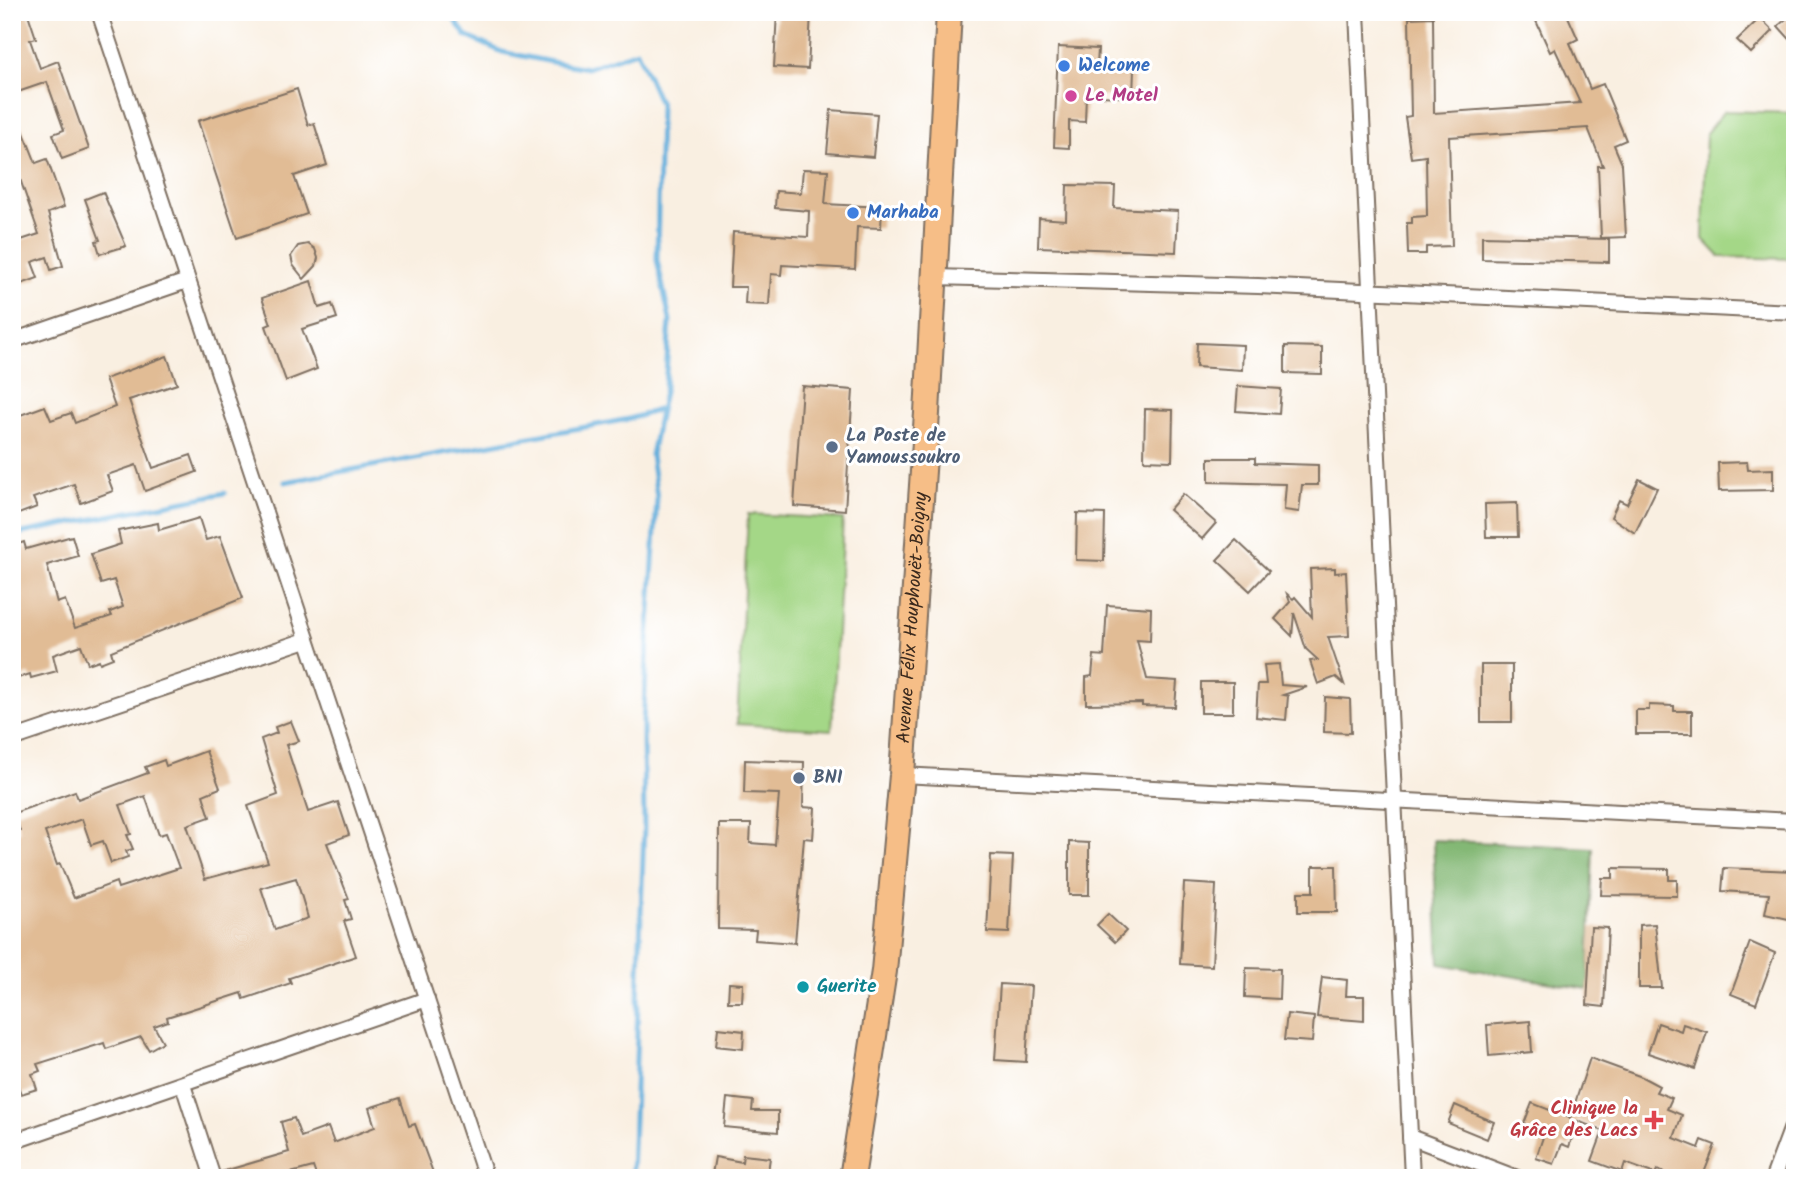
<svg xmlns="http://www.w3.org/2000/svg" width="1807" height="1190" viewBox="0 0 1807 1190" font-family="Kalam,sans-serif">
<rect width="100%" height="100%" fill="#fff"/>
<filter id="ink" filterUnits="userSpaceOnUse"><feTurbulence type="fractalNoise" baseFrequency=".0143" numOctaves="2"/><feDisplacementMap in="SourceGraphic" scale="14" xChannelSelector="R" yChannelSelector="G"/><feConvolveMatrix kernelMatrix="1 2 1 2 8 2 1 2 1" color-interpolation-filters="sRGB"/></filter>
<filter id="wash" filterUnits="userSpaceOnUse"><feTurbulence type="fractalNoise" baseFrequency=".00686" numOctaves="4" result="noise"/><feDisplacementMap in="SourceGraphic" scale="28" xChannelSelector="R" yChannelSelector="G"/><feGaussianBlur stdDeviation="1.57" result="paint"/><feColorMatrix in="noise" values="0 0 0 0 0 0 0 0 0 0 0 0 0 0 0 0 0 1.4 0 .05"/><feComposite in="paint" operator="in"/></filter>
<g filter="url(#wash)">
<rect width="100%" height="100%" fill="#f9efe1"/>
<g fill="#a4d787" stroke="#708052" stroke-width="2">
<polygon points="1724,111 1795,113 1795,259 1720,257 1703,239 1706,133"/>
<polygon points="748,514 843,519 832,730 737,724"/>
</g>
<polygon fill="#83b874" stroke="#5f7149" stroke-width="2" points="1433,840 1593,848 1588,989 1439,964"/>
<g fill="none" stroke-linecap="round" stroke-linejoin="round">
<g stroke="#63afdc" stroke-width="5">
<polyline points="449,12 466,36 502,52 557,63 587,68 637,51 660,104 657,260 670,320 665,387 651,455 657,498 643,722 644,827 632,1178"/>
<polyline points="285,482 629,419 658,410"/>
<polyline points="12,535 225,493"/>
</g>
</g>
<g id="blocks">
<g fill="#e1bc95" fill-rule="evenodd">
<polygon points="777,12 811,12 808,69 774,67"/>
<polygon points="1532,12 1566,12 1578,39 1570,43 1590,89 1603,84 1626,140 1614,145 1622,164 1626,237 1601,238 1598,166 1603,166 1588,128 1449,137 1452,246 1426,247 1426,254 1408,254 1407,223 1412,223 1412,217 1427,216 1426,156 1411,158 1405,117 1411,116 1409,18 1433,17 1434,113 1580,103 1555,49 1550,52"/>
<polygon points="1794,12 1795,12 1795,45 1778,26"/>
<polygon points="28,14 36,38 30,40 40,68 58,61 89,149 62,159 53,134 64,130 47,82 12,94 12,19"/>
<polygon points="1760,18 1773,31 1751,53 1737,40"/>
<polygon points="1058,47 1098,49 1097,66 1134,68 1133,98 1086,95 1085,122 1069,121 1069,148 1054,147"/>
<polygon points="297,89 308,125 314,123 327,165 294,176 307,214 237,238 198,121"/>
<polygon points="13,105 36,163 47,159 64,207 48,213 63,266 51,270 47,257 32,262 38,278 16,286 12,277 12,243 39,234 18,173 12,175"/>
<polygon points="831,110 877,114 873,157 827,153"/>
<polygon points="803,169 828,170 825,204 882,207 881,228 857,227 855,269 782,265 781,275 771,274 769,305 745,304 746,287 730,287 733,232 808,237 809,211 775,208 776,191 801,193"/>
<polygon points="1067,185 1115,186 1114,208 1178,211 1176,252 1038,247 1039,218 1066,220"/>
<polygon points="103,192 126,246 100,254 96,241 100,240 85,199"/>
<polygon points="1482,236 1609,239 1609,262 1482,259"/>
<polygon points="308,244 315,249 318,258 316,266 304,279 293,265 291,256 298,246"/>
<polygon points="311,281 319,308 332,304 337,318 302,329 317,369 286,381 266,326 271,324 262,298"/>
<polygon points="1197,343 1243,345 1242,370 1196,367"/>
<polygon points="1285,346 1322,347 1322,374 1285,373"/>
<polygon points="167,356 177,384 129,400 153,468 191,455 197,472 145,491 136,465 107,475 113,491 81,503 74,484 33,498 37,507 16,515 12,505 12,418 45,406 51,420 71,413 75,423 115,407 105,379"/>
<polygon points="802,386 853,390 845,510 794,506"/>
<polygon points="1238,386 1281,389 1279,414 1236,411"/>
<polygon points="1145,409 1173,410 1172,461 1144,460"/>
<polygon points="1209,458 1255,458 1255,463 1318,465 1318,485 1302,485 1299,512 1284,510 1286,484 1209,482"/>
<polygon points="1747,462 1748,470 1773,469 1773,490 1719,491 1718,463"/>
<polygon points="1639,479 1657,488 1635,533 1611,517 1619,500 1627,504"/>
<polygon points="1183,494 1216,523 1202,539 1169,510"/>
<polygon points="1517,503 1518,537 1486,537 1485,504"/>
<polygon points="1077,513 1105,514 1104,561 1076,560"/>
<polygon points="199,518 206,540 220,536 243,598 111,651 113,658 100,663 99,660 88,664 81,645 53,655 57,671 31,678 30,674 12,680 12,546 24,542 26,549 72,536 78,556 47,565 57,603 65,600 75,628 112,616 110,612 123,607 114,580 101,584 91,554 121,544 118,531 158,523 159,530"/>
<polygon points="1236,540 1269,571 1250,591 1217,560"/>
<polygon points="1335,568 1335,573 1346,572 1349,636 1328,637 1344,684 1336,677 1318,684 1310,661 1318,660 1306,649 1294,613 1292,636 1275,619 1290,602 1287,594 1293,599 1295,597 1312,617 1310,569"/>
<polygon points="1107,605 1151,608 1150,641 1137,640 1147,679 1177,681 1175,707 1142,706 1142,703 1086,704 1086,677 1092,676 1094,655 1104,656"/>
<polygon points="1279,664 1281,685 1307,687 1283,695 1288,696 1286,720 1256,717 1258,684 1266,684 1264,665"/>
<rect x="1481" y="665" width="31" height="57"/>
<rect x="1201" y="682" width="32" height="31"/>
<polygon points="1325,697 1350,699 1351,733 1324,732"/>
<polygon points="1649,705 1674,706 1674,711 1692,711 1692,734 1636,734 1636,710 1649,710"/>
<path d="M291,721l8,20 -13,4 22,67 30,-10 11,33 -22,8 22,56 -4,1 6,19 -7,2 12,35 -67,22 2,5 -47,16 -2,-6 -75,24 1,4 -14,5 9,16 -14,8 -8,-13 -35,12 -2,-6 -67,21 3,7 -8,3 5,15 -16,5 -9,-24v-237l8,-2 -6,-18 61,-22 3,8 70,-26 -3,-6 19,-7 2,6 40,-15 14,37 -17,7 7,22 -23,8 18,54 63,-17 -20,-56 30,-11 -17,-56 16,-6 -2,-6zM145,796l14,39 7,-2 13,35 -61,20 -2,-6 -42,16 -14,-34 -3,1 -12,-33 37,-13 9,26 12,-4 8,22 17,-6 -2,-6 7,-2 -6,-14 4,-1 -11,-29zM296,878l12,40 -33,12 -14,-42z"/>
<polygon points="745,760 804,762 803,807 815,808 813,839 804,838 795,943 755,940 756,930 718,929 719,824 751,824 750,843 775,845 779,794 744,793"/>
<polygon points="1069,842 1089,843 1089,895 1069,895"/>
<polygon points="991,855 1013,856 1009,933 987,932"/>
<polygon points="1313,866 1336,866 1337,912 1298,912 1298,892 1313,892"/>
<polygon points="1613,868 1669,869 1669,880 1677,880 1677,896 1601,895 1602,878 1613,878"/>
<polygon points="1724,868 1795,871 1793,920 1765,914 1769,894 1722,891"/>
<polygon points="1184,883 1216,885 1212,966 1180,964"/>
<polygon points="1108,914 1126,931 1115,942 1097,925"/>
<polygon points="1655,924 1662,988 1639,988 1639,925"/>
<polygon points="1591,927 1608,928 1604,1007 1587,1005"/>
<polygon points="1750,942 1775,953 1756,1004 1731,994"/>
<polygon points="1246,968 1280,969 1279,999 1245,997"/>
<polygon points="1322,977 1347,980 1346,996 1364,996 1364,1021 1317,1017"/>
<polygon points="729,983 743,984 742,1002 728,1002"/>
<polygon points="1000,984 1031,986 1026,1062 995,1060"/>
<polygon points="1287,1014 1314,1017 1312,1042 1284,1040"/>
<polygon points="1530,1021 1532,1052 1489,1056 1487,1025"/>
<polygon points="1658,1023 1681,1031 1683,1024 1707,1032 1695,1069 1648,1053"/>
<polygon points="718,1028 744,1031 743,1049 716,1046"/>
<polygon points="1590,1058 1642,1077 1659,1086 1656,1092 1672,1098 1667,1109 1682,1115 1674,1138 1699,1148 1702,1140 1715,1145 1702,1178 1678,1178 1657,1170 1655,1174 1625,1163 1622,1172 1592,1161 1603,1131 1578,1121 1569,1147 1562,1144 1554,1164 1536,1158 1543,1137 1522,1129 1532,1103 1570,1118"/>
<polygon points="400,1098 409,1126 415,1124 435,1178 317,1178 313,1167 272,1178 222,1178 221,1172 289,1152 281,1122 294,1118 301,1137 328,1127 334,1143 375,1127 369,1108"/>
<polygon points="727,1098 753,1101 752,1111 778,1111 778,1132 724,1127"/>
<polygon points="1455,1105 1494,1122 1487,1139 1448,1123"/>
<polygon points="743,1155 770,1158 767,1178 712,1174 715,1157 742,1162"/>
</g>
</g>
</g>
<g filter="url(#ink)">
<use href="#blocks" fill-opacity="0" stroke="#7e6f62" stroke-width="2"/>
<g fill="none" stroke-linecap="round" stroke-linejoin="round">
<g stroke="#7e6f62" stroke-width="18">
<g id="street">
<polyline points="99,12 486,1178"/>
<polyline points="1357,12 1412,1178"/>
<polyline points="935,277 1258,286 1795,312"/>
<polyline points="12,341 187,281"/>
<polyline points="12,739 306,640"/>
<polyline points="902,775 1795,821"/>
<polyline points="183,1085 213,1178"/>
<polyline points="1410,1137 1517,1178"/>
<polyline points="12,1142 427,999"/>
<polyline points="1773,1178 1795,1119"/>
</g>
</g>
<g stroke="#7e6f62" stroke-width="28">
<g id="highway">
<path id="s1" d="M852,1178l32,-207 18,-196 25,-362 22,-401"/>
</g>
</g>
<use href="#street" stroke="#fff" stroke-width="14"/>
<use href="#highway" stroke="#f6be87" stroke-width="24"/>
</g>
</g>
<g fill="#3f7fe0" stroke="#fff" stroke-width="2.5">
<circle cx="1064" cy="66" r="7"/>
<circle cx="853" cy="213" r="7"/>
</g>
<circle fill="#d1479c" stroke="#fff" stroke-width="2.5" cx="1071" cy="96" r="7"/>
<g fill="#5c6f8a" stroke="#fff" stroke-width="2.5">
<circle cx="832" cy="447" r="7"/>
<circle cx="799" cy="778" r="7"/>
</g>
<circle fill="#0f9aa8" stroke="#fff" stroke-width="2.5" cx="803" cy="987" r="7"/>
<path fill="#e0444e" stroke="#fff" stroke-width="2.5" d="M1650.5 1109.5h7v7h7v7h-7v7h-7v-7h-7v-7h7z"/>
<g text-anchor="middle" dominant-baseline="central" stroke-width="6" stroke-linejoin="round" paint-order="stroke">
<g font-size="19" font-weight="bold" fill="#366cbe" stroke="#fff" text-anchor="start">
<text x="1078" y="66">Welcome</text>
<text x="867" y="213">Marhaba</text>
</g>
<g font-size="19" font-weight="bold" fill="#b23c85" stroke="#fff" text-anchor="start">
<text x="1085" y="96">Le Motel</text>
</g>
<g font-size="19" font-weight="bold" fill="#4e5e75" stroke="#fff" text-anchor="start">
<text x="846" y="436">La Poste de<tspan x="846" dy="22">Yamoussoukro</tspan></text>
<text x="813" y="778">BNI</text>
</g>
<g font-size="19" fill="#3b2a1e" stroke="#fff">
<text stroke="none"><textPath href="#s1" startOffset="564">Avenue Félix Houphouët-Boigny</textPath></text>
</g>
<g font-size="19" font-weight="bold" fill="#0d838f" stroke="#fff" text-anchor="start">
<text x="817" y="987">Guerite</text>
</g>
<g font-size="19" font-weight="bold" fill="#be3a42" stroke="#fff" text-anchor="end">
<text x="1638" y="1109">Clinique la<tspan x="1638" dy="22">Grâce des Lacs</tspan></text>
</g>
</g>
<rect width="1807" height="1190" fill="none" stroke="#fff" stroke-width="42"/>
</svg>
